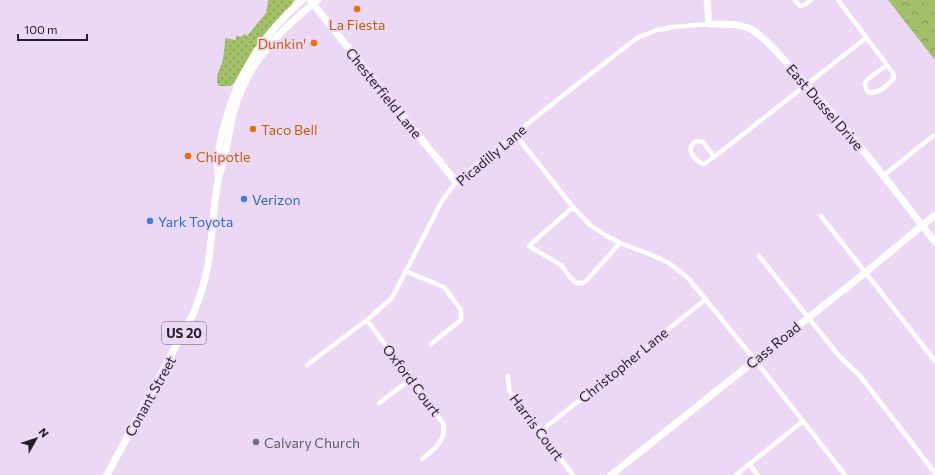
<svg xmlns="http://www.w3.org/2000/svg" width="935" height="475" viewBox="0 0 935 475" font-family="Commissioner,sans-serif">
<defs>
<pattern id="grass-dots" width="8" height="8" patternUnits="userSpaceOnUse"><rect width="8" height="8" fill="#a2c067"/><path d="M2 2h.1M6 6h.1" fill="none" stroke="#849b55" stroke-width="1.8" stroke-linecap="round"/></pattern>
<pattern id="park-crowns" width="20" height="18" patternUnits="userSpaceOnUse"><rect width="20" height="18" fill="#a2c067"/><path d="M2 6a3 3 0 1 1 6 0M12 15a3 3 0 1 1 6 0" fill="none" stroke="#849b55"/></pattern>
</defs>
<rect width="100%" height="100%" fill="#ebd8f5"/>
<path fill="url(#grass-dots)" d="M268,0h26l-4,7 -36,42 -21,35 -3,2h-11c-6,-9 3,-19 4,-28 1,-6 2,-13 2,-20l11,2v-5l4,2 5,-3 2,2 19,-23z"/>
<polygon fill="url(#park-crowns)" points="888,0 935,0 935,60"/>
<polygon fill="#a2c067" points="917,0 935,0 935,6 930,6"/>
<g fill="none" stroke-linecap="round" stroke-linejoin="round">
<g stroke="#fff" stroke-width="4.5">
<polyline points="795,0 800,6 806,4 811,0"/>
<polyline points="838,0 887,65"/>
<path d="M887,65l6,8 1,5c-6,7 -16,17 -26,14l-2,-3 -1,-6 3,-4z"/>
<polyline points="515,134 573,207 590,225 605,235 620,243 647,253 669,263 688,278 755,360 845,475"/>
<path d="M714,157l-11,-15 -7,-1c-12,8 -1,20 8,23l10,-7 152,-119"/>
<polyline points="883,176 933,136"/>
<polyline points="573,207 529,246 561,265 570,277 576,283 583,283 587,280 620,243"/>
<polyline points="821,216 935,361"/>
<polyline points="759,256 839,356 860,376 935,473"/>
<polyline points="405,271 444,287 461,310 461,320 431,344"/>
<path d="M367,320l76,103c4,17 -8,26 -21,36"/>
<polyline points="307,365 367,320 392,298 442,201 456,182 464,175 561,97 637,38 657,30 673,27 709,24"/>
<polyline points="508,376 509,390 573,475"/>
<polyline points="379,403 411,379"/>
<polyline points="541,431 706,299"/>
<polyline points="749,464 758,475"/>
<polyline points="736,475 803,421"/>
</g>
<g stroke="#fff" stroke-width="7">
<polyline points="310,0 456,182"/>
<path d="M707,0l2,24c16,0 31,-1 45,7 15,10 28,27 40,40 51,54 96,113 141,171"/>
<polyline points="611,475 866,272 935,215"/>
</g>
<g stroke="#fff" stroke-width="7">
<path d="M218,174c-2,-16 2,-32 6,-48 13,-51 38,-91 78,-126"/>
<path d="M107,475l87,-163c6,-15 11,-31 14,-47 4,-26 5,-52 9,-78 1,-10 4,-18 7,-27 4,-17 6,-36 11,-53 15,-47 46,-78 83,-107"/>
</g>
</g>
<g fill="#e8710a" stroke="#ebd8f5" stroke-width="1.5">
<circle cx="357" cy="9" r="4"/>
<circle cx="314" cy="43" r="4"/>
<circle cx="253" cy="129" r="4"/>
<circle cx="188" cy="156" r="4"/>
</g>
<g fill="#3f7fe0" stroke="#ebd8f5" stroke-width="1.5">
<circle cx="244" cy="199" r="4"/>
<circle cx="150" cy="221" r="4"/>
</g>
<circle fill="#6b7280" stroke="#ebd8f5" stroke-width="1.5" cx="256" cy="442" r="4"/>
<g text-anchor="middle" dominant-baseline="central" stroke-width="4" stroke-linejoin="round" paint-order="stroke">
<rect fill="#ebd8f5" stroke="#615667" stroke-width="1" x="162" y="322" width="44" height="22" rx="3"/>
<g font-size="13" font-weight="bold" fill="#261f2a">
<text x="184" y="333">US 20</text>
</g>
<g font-size="14" fill="#c56008" stroke="#ebd8f5" text-anchor="start">
<text x="357" y="24" text-anchor="middle">La Fiesta</text>
<text x="306" y="43" text-anchor="end">Dunkin'</text>
<text x="261" y="129">Taco Bell</text>
<text x="196" y="156">Chipotle</text>
</g>
<g font-size="14" fill="#261f2a" stroke="#ebd8f5">
<text transform="translate(384 93) rotate(51)">Chesterfield Lane</text>
<text transform="translate(825 107) rotate(49)">East Dussel Drive</text>
<text transform="translate(491 155) rotate(-40)">Picadilly Lane</text>
<text transform="translate(773 345) rotate(-39)">Cass Road</text>
<text transform="translate(623 365) rotate(-39)">Christopher Lane</text>
<text transform="translate(412 380) rotate(53)">Oxford Court</text>
<text transform="translate(150 396) rotate(-61)">Conant Street</text>
<text transform="translate(537 427) rotate(53)">Harris Court</text>
</g>
<g font-size="14" fill="#366cbe" stroke="#ebd8f5" text-anchor="start">
<text x="252" y="199">Verizon</text>
<text x="158" y="221">Yark Toyota</text>
</g>
<g font-size="14" fill="#5b616d" stroke="#ebd8f5" text-anchor="start">
<text x="264" y="442">Calvary Church</text>
</g>
</g>
<g transform="translate(36 439) rotate(51)" stroke="#ebd8f5" stroke-width="3" paint-order="stroke">
<path d="M0-3L7 15L0 10L-7 15Z" fill="#261f2a"/>
<text y="-6" font-size="11" font-weight="bold" text-anchor="middle" fill="#261f2a">N</text>
</g>
<path d="M18 34v6h69v-6" fill="none" stroke="#261f2a" stroke-width="2"/>
<text x="24" y="34" font-size="12" fill="#261f2a" stroke="#ebd8f5" stroke-width="3" paint-order="stroke">100 m</text>
</svg>
